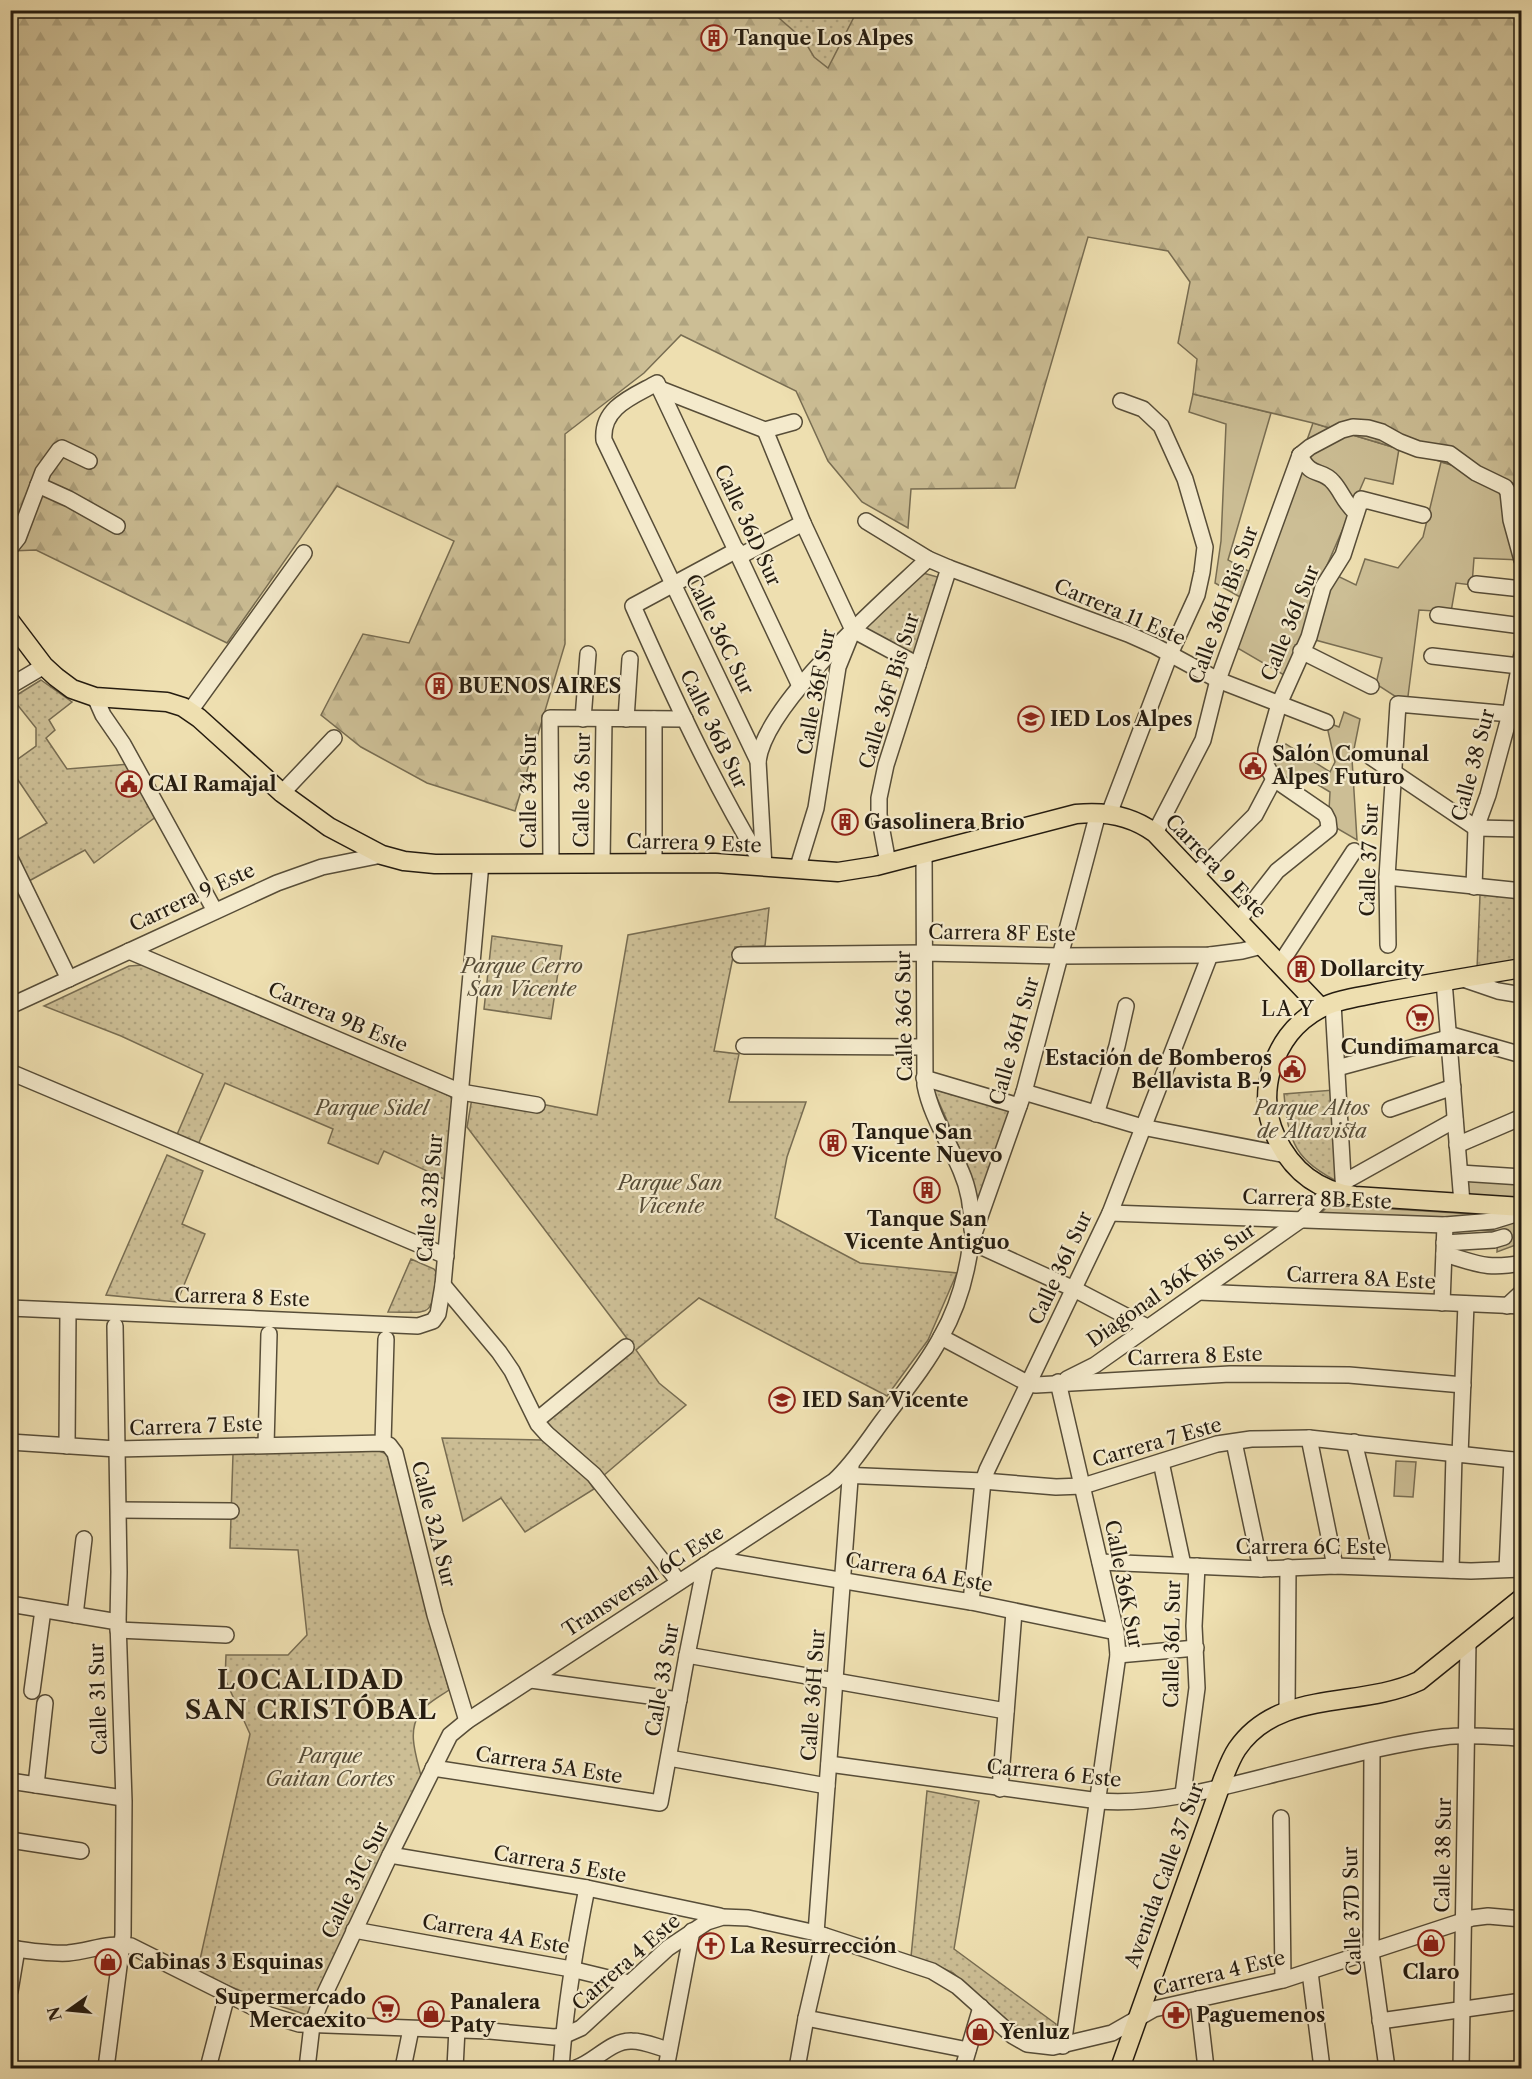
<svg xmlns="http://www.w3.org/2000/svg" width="1532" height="2079" viewBox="0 0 1532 2079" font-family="'Libre Caslon Text',serif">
<defs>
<pattern id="forest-firs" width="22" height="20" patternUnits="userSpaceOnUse" patternTransform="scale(1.5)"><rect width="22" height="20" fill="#ccbe95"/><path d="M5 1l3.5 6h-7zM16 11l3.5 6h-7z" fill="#afa37f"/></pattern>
<pattern id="park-dots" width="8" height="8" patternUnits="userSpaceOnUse" patternTransform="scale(1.5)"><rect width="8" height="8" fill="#ccbe95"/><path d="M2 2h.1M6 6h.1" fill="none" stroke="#afa37f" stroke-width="1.8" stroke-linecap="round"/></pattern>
</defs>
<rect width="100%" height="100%" fill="#eedfb0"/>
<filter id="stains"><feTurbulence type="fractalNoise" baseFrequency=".00333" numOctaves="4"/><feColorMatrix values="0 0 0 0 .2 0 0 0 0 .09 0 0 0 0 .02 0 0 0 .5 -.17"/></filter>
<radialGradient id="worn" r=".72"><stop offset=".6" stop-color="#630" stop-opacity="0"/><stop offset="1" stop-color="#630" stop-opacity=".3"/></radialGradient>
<g fill="#ccbe95" stroke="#786d52" stroke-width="1.5">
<polygon points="1193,394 1271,413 1228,560 1259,577 1313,423 1399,449 1393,484 1365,478 1325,570 1356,585 1365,559 1398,568 1423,537 1441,462 1512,483 1521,491 1521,560 1474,558 1472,585 1456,583 1451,612 1419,610 1407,704 1376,684 1382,658 1304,637 1284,675 1234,646 1251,603 1215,583 1221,541 1226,424 1189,412"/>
<polygon points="1344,712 1360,719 1352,759 1357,840 1333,826 1329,811 1330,792 1300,774 1288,782 1272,768 1270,749 1286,744 1330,772 1335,762 1326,722 1339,727"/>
<polygon points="1466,1174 1521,1177 1521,1202 1467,1199"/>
<polygon points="1329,1205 1521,1217 1521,1243 1497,1252 1498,1231 1311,1223"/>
<polygon points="1396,1461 1416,1462 1413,1497 1394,1496"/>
</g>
<polygon fill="url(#forest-firs)" stroke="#786d52" stroke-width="1.5" points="10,11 1521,11 1521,491 1512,483 1313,423 1193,394 1197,359 1178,343 1190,282 1168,251 1088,237 1015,488 911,489 908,528 862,502 828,461 796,391 681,335 644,373 565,434 565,644 515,811 427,783 361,747 321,715 363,634 409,643 454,541 337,486 227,643 36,550 11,551"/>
<g fill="url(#park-dots)" stroke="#786d52" stroke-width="1.5">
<polygon points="771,11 857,11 828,68 814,57 804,40"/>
<polygon points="923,573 941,578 914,656 864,629"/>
<polygon points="41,680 72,702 49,720 55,730 46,738 67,769 130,764 157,816 94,863 85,850 29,881 11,869 10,844 47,823 10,768 11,764 36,746 36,728 12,698"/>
<polygon points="1480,895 1521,896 1521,961 1477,969"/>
<polygon points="769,908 765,946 735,947 714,1051 739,1054 729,1102 806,1102 787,1157 775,1218 860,1263 957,1273 928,1340 887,1396 699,1298 636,1350 659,1383 686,1405 603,1476 583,1455 544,1421 632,1345 467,1127 472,1098 536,1103 597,1115 628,935"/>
<polygon points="492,936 562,946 551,1019 484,1009"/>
<polygon points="143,965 223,996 450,1096 453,1101 444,1179 384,1151 378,1164 328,1143 333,1129 225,1083 197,1147 176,1137 203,1074 121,1036 44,1006 129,966"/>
<polygon points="933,1089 1012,1112 979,1208 970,1172"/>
<path d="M1334,1090l7,93c-45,-21 -53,-41 -57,-89z"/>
<polygon points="167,1155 203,1171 182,1224 205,1234 177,1302 106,1295"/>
<path d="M411,1259l23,10 3,4c-6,46 -5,39 -49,39z"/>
<polygon points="442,1438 542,1440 578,1466 594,1489 525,1532 501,1498 463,1521"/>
<path d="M379,1451l8,3 62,236c-10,7 -24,14 -30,25 -12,17 -2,43 2,61l-114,239 -41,-14 -69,-28 53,-239 -25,-55 1,-24h62l19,-20 -9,-85 -68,-2 3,-94z"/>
<polygon points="927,1791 979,1801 954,1949 1056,2024 1055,2036 1032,2033 1011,2024 953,1973 929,1962 911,1957"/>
</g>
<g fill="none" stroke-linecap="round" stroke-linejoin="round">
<g stroke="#574d38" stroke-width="18">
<g id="minor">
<polyline points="660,389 765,430 794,422"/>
<polyline points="765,430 803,523 853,630 838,667 816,808 797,870"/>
<polyline points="1300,455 1310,447 1342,430 1353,427 1368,428 1382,432 1400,442 1418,449 1450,454 1476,473 1505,487 1508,492 1511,520 1522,560"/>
<path d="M1300,455c11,24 21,13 33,27 9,10 10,19 23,31"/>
<polyline points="38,485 69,499 117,526"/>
<polyline points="866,521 928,559 949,568 1128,634 1155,646 1218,680 1326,722"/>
<polyline points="10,548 18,538 43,472 59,450 62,448 89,461"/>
<path d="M737,550l-104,56c39,88 80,177 130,259"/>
<polyline points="740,556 803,523"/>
<polyline points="1476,584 1522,589"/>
<polyline points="1438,615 1522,626"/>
<polyline points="853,630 918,665"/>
<polyline points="1301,651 1371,686"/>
<polyline points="1432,656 1519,666"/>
<polyline points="10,686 44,666"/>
<polyline points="95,697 103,715 123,744 215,911"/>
<polyline points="190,711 304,553"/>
<polyline points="583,719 588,654"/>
<polyline points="626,719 630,659"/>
<polyline points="654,719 654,863"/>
<polyline points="1371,757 1476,828 1522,829"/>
<path d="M758,761c8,-59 125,-159 170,-202"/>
<polyline points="282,793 334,738"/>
<polyline points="1109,814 1170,654 1197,595 1202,572 1205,547 1185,479 1161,426 1143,409 1121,401"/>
<polyline points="1155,833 1203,740 1218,680 1300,455"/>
<path d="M924,853l1,232c6,31 24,57 36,86 8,18 11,38 11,59"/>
<polyline points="10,858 69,979"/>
<polyline points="551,863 550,718 685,719"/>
<polyline points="602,863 604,719"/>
<polyline points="888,863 879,815 879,798 886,765 949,568"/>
<path d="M764,867l-6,-106 -154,-321c-3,-33 30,-44 53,-57l143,303"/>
<polyline points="1195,875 1255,815 1274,779"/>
<polyline points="1387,877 1522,891"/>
<polyline points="1474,887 1476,828 1488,795 1510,714 1522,654"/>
<polyline points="1238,921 1277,871 1329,829 1328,820 1325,814 1274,779 1266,765 1266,750 1279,704 1309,637 1323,587 1343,555 1361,499 1423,515"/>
<polyline points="1388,945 1387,877 1398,704 1522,715"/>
<polyline points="129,951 461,1092 537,1105"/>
<polyline points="740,955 924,953 1059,956 1210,955 1242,951 1262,946"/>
<polyline points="1280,964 1354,851"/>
<polyline points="1460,978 1498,991 1522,995"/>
<polyline points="1444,981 1462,1203"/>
<polyline points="1333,1003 1344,1195"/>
<polyline points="10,1006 277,883 322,867 382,855"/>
<polyline points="1448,1034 1522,1055"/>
<polyline points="744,1046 924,1047"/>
<polyline points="1337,1068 1448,1038"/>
<polyline points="10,1072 446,1256"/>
<polyline points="924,1078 1019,1106"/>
<polyline points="1024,1092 1142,1127 1286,1155"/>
<polyline points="1390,1109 1453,1087"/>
<polyline points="1096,1114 1117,1046 1126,1006"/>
<polyline points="1457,1145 1522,1117"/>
<polyline points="1460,1173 1522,1177"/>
<polyline points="1344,1182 1455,1120"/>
<polyline points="1110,1213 1445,1225 1493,1221 1522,1212"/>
<polyline points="971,1242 1074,1289 1147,1327"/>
<polyline points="1444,1243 1494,1240 1504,1237"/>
<path d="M1444,1254c33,9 41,16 78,9"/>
<polyline points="443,1285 499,1352 512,1371 538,1424 547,1434 594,1475 679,1582"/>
<polyline points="1199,1292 1522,1306"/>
<polyline points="1442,1303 1445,1225"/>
<polyline points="1507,1306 1522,1292"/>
<polyline points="10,1308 418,1326 433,1321 438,1314 443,1285 481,863"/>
<polyline points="941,1337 1029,1384 1036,1385 1230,1374 1349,1375 1463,1385"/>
<polyline points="1067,1379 1095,1365 1302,1219 1330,1191"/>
<polyline points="1058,1382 1116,1632 1118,1655 1063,2046"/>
<polyline points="537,1420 626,1347"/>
<polyline points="1309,1438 1335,1566"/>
<polyline points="10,1442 117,1449 383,1443 389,1445 395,1453 435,1615 467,1721"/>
<polyline points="1234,1442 1261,1569"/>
<polyline points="1354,1442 1382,1556"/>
<polyline points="383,1443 386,1339"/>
<polyline points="266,1445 269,1334"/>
<polyline points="67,1446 68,1311"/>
<polyline points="1460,1455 1466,1304"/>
<polyline points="1161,1462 1183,1565"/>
<polyline points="841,1475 983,1481 1056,1487 1083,1486 1217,1444 1251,1439 1309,1438 1522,1461"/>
<polyline points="119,1510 231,1511"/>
<polyline points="714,1559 971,1602 1116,1632"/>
<polyline points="1100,1562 1261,1569 1335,1566 1471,1571 1522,1569"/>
<polyline points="1507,1569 1512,1460"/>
<polyline points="1451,1570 1454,1455"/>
<polyline points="971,1602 983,1481 987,1470 1110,1213 1210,955"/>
<polyline points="10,1604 118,1622"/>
<polyline points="75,1615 84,1539"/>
<polyline points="118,1630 226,1635"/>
<polyline points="687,1655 1006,1711"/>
<polyline points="1118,1655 1196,1648"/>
<polyline points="531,1680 679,1700"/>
<polyline points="32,1691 43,1610"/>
<polyline points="1287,1710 1288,1567"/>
<polyline points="1372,1751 1371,1952 1387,2068"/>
<polyline points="669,1758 827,1786"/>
<path d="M829,1764l270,37c59,5 128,-15 184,-29 53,-13 107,-28 161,-35 25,-3 52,0 78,1"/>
<polyline points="433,1768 660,1803 687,1655 705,1565"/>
<polyline points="10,1781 123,1798"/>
<polyline points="36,1785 45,1703"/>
<polyline points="1000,1789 1014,1612"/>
<polyline points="1183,1794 1197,1688 1194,1626 1197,1566"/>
<polyline points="1281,1818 1283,1980"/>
<polyline points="10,1840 81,1851"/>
<polyline points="390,1855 587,1888 720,1916"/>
<polyline points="354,1930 571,1969 629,1983"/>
<polyline points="816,1933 851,1466"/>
<path d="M10,1948c20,3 39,6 58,5 22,-2 41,-11 63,-7l138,69 30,9 191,7 64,6 9,-1 18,-8 87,-80 39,-26 16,-5 25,1 68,15 116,38 25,15 56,50 14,8 26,3 59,-14 42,-24 129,-29 189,-62 16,-2 34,3"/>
<polyline points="1310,1972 1322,2068"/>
<polyline points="10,1991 17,1949"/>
<polyline points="1198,1999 1206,2068"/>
<polyline points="806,2018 968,2050"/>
<polyline points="1380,2021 1522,2001"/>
<polyline points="106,2068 123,1935 124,1801 118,1622 119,1572 115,1326"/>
<polyline points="208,2068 227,1995"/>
<path d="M307,2068l5,-43 7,-19 71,-151 60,-120 17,-14 367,-240c19,-17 34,-41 49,-61 20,-27 42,-53 58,-83 16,-28 26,-63 30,-95l53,-150 74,-279"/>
<polyline points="403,2068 411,2029"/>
<polyline points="455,2068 457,2029"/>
<path d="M561,2068c4,-60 14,-120 26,-180"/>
<path d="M576,2068c19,-6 35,-28 56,-27 12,0 25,6 37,9"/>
<polyline points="666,2068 692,1931"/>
<polyline points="797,2068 806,2018 825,1936"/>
<polyline points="963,2068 981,2007"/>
<polyline points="1461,2068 1468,1642"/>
</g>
</g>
<g stroke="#251c10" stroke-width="21">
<g id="major">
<path d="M10,621l34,45 12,11 16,12 23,8 72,5 16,5 16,11 83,75 47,34 53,28 22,6 31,3 280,-1 123,9 38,-6 200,-52c28,-3 56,2 79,19l166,175"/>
<path d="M1522,968c-48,8 -96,16 -144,25 -18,4 -40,6 -57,15 -26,14 -41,34 -50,62 -6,22 -5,46 5,67 16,34 42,54 79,59l167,11"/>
<path d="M1120,2068l103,-289c4,-10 8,-21 14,-30 42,-61 122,-40 182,-68l103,-83"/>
</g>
</g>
<use href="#minor" stroke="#f4eacc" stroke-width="15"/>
<use href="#major" stroke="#eedfb0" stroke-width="18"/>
</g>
<defs>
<g id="building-ring" transform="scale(1.35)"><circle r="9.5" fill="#f4eacc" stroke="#8f2418" stroke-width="1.5"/><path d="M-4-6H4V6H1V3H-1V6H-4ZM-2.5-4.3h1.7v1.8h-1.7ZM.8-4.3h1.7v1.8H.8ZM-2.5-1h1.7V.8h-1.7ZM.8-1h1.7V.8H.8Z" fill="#8f2418"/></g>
<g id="school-ring" transform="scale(1.35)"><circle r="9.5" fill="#f4eacc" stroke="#8f2418" stroke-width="1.5"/><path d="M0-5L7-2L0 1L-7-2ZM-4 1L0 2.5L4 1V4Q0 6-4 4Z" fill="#8f2418"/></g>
<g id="civic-ring" transform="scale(1.35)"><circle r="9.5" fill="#f4eacc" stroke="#8f2418" stroke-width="1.5"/><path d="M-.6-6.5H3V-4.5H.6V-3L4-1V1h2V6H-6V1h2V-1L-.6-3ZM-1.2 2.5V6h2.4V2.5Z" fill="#8f2418"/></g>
<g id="supermarket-ring" transform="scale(1.35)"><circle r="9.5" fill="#f4eacc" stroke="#8f2418" stroke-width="1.5"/><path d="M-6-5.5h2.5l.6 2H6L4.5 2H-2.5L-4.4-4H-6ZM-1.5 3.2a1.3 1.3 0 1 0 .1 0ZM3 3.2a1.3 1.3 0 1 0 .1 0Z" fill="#8f2418"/></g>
<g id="shop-ring" transform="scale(1.35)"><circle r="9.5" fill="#f4eacc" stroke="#8f2418" stroke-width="1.5"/><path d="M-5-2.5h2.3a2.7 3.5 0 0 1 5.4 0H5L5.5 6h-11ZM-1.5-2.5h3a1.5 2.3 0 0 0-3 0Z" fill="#8f2418"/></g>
<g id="church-ring" transform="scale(1.35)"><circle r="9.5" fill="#f4eacc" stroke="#8f2418" stroke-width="1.5"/><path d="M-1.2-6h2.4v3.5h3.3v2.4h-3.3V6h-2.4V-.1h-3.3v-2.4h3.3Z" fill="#8f2418"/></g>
<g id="pharmacy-ring" transform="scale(1.35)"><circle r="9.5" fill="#f4eacc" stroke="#8f2418" stroke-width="1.5"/><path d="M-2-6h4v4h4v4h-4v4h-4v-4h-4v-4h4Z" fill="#8f2418"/></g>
</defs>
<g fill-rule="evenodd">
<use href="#building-ring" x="714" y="38"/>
<use href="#building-ring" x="439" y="686"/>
<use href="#school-ring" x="1031" y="719"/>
<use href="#civic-ring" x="1253" y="766"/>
<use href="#civic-ring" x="129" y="784"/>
<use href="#building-ring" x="845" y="822"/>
<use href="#building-ring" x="1301" y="969"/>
<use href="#supermarket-ring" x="1420" y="1018"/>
<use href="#civic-ring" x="1292" y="1069"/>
<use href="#building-ring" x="833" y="1143"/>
<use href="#building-ring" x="927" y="1190"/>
<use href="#school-ring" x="782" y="1400"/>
<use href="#shop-ring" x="1431" y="1943"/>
<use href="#church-ring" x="711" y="1946"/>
<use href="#shop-ring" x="108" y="1962"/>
<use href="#supermarket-ring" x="386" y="2009"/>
<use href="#shop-ring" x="431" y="2014"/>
<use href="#pharmacy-ring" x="1176" y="2015"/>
<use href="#shop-ring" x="980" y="2032"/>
</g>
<g text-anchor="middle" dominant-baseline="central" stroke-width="4.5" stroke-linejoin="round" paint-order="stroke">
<g font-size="20" font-weight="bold" fill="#251c10" stroke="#f4eacc" text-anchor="start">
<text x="734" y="38">Tanque Los Alpes</text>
<text x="458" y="686">BUENOS AIRES</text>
<text x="1050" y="719">IED Los Alpes</text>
<text x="1272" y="754">Salón Comunal<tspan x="1272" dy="23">Alpes Futuro</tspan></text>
<text x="148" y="784">CAI Ramajal</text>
<text x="864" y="822">Gasolinera Brio</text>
<text x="1320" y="969">Dollarcity</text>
<text x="1420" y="1047" text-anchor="middle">Cundimamarca</text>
<text x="1272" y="1058" text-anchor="end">Estación de Bomberos<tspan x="1272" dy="23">Bellavista B-9</tspan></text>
<text x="852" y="1132">Tanque San<tspan x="852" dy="23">Vicente Nuevo</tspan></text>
<text x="927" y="1219" text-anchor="middle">Tanque San<tspan x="927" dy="23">Vicente Antiguo</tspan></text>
<text x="802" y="1400">IED San Vicente</text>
<text x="730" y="1946">La Resurrección</text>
<text x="128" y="1962">Cabinas 3 Esquinas</text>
<text x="1431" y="1972" text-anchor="middle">Claro</text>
<text x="366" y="1997" text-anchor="end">Supermercado<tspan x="366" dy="23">Mercaexito</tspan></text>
<text x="450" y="2002">Panalera<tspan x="450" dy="23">Paty</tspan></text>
<text x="1196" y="2015">Paguemenos</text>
<text x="1000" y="2032">Yenluz</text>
</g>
<g font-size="20" fill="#251c10" stroke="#f4eacc">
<text transform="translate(748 525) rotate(65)">Calle 36D Sur</text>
<text transform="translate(1223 605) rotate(-70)">Calle 36H Bis Sur</text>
<text transform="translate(1120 612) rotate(23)">Carrera 11 Este</text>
<text transform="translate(1290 623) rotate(-68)">Calle 36I Sur</text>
<text transform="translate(720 634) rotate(64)">Calle 36C Sur</text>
<text transform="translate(889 691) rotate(-73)">Calle 36F Bis Sur</text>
<text transform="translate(816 692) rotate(-79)">Calle 36F Sur</text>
<text transform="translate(714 729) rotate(64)">Calle 36B Sur</text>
<text transform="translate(1473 765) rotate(-75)">Calle 38 Sur</text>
<text transform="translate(582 790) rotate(-89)">Calle 36 Sur</text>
<text transform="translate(529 791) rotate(-90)">Calle 34 Sur</text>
<text transform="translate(694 843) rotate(2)">Carrera 9 Este</text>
<text transform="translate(1369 860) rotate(-88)">Calle 37 Sur</text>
<text transform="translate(1216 866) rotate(46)">Carrera 9 Este</text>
<text transform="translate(192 897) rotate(-25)">Carrera 9 Este</text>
<text transform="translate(1002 933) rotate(1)">Carrera 8F Este</text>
<text transform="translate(904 1016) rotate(-91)">Calle 36G Sur</text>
<text transform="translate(338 1017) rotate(23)">Carrera 9B Este</text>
<text transform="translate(1014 1041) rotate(-74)">Calle 36H Sur</text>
<text transform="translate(430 1198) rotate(-85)">Calle 32B Sur</text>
<text transform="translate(1317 1199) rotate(2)">Carrera 8B Este</text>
<text transform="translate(1060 1268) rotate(-65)">Calle 36I Sur</text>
<text transform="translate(1361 1278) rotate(3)">Carrera 8A Este</text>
<text transform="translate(1171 1285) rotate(-35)">Diagonal 36K Bis Sur</text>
<text transform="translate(242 1297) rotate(2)">Carrera 8 Este</text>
<text transform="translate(1195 1356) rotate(-2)">Carrera 8 Este</text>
<text transform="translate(196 1426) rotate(-2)">Carrera 7 Este</text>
<text transform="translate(1157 1442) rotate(-16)">Carrera 7 Este</text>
<text transform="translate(434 1524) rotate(76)">Calle 32A Sur</text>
<text x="1311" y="1547">Carrera 6C Este</text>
<text transform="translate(919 1572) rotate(10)">Carrera 6A Este</text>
<text transform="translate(643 1581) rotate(-33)">Transversal 6C Este</text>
<text transform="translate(1124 1584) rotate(79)">Calle 36K Sur</text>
<text transform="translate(1172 1644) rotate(-89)">Calle 36L Sur</text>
<text transform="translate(662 1680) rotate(-80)">Calle 33 Sur</text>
<text transform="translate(813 1695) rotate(-86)">Calle 36H Sur</text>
<text transform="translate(98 1699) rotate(-92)">Calle 31 Sur</text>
<text transform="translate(549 1765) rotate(9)">Carrera 5A Este</text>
<text transform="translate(1054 1773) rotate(6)">Carrera 6 Este</text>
<text transform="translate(1443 1855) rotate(-89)">Calle 38 Sur</text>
<text transform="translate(560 1864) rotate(10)">Carrera 5 Este</text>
<text transform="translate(1164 1875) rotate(-70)">Avenida Calle 37 Sur</text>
<text transform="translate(355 1880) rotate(-64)">Calle 31C Sur</text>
<text transform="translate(1352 1911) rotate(-92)">Calle 37D Sur</text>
<text transform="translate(496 1934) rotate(10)">Carrera 4A Este</text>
<text transform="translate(626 1962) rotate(-41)">Carrera 4 Este</text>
<text transform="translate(1219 1973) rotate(-14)">Carrera 4 Este</text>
</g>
<g font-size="20" font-style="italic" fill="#574d38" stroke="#f4eacc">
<text x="522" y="966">Parque Cerro<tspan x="522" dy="23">San Vicente</tspan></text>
<text x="372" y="1108">Parque Sidel</text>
<text x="1312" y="1108">Parque Altos<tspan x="1312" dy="23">de Altavista</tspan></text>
<text x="670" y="1183">Parque San<tspan x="670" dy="23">Vicente</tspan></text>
<text x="330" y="1756">Parque<tspan x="330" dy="23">Gaitan Cortes</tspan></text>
</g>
<g font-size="21" letter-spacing="1.5" fill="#251c10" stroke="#f4eacc">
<text x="1288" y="1008">LA Y</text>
</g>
<g font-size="26" font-weight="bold" letter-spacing="1.5" fill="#251c10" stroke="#f4eacc">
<text x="311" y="1680">LOCALIDAD<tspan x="311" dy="30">SAN CRISTÓBAL</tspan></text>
</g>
</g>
<rect width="1532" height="2079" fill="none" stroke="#eedfb0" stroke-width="36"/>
<rect x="12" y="12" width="1508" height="2055" fill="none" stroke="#251c10" stroke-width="3"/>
<rect x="18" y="18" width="1496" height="2043" fill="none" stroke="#251c10" stroke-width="1.5"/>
<g transform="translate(69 2010) rotate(255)" stroke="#f4eacc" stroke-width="4.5" paint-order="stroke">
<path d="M0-4.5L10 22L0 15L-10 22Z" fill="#251c10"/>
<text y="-9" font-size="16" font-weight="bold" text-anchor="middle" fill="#251c10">N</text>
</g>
<rect width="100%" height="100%" filter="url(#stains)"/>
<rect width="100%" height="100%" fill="url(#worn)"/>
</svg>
